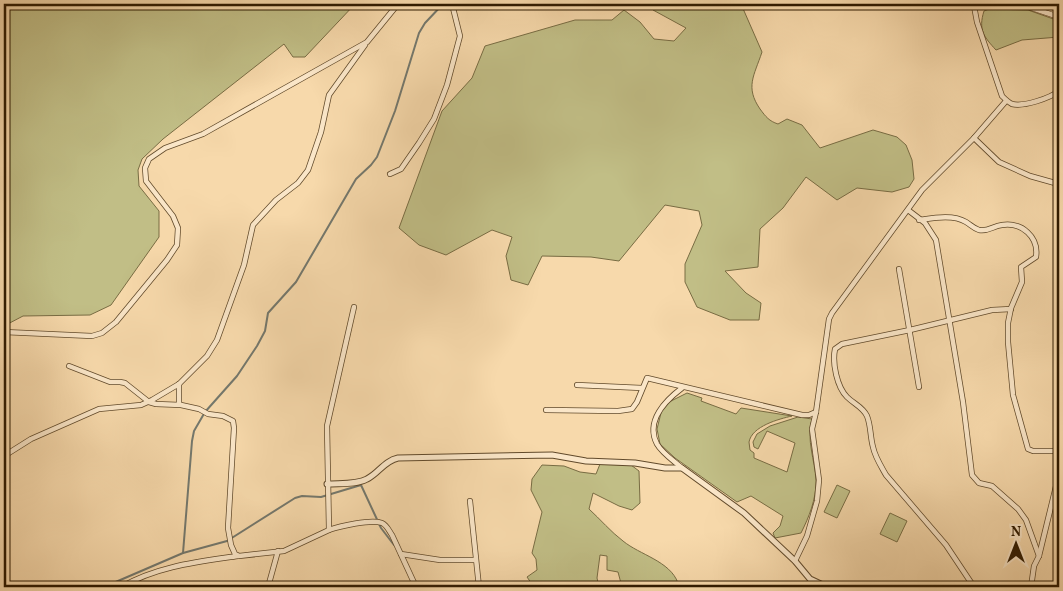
<svg xmlns="http://www.w3.org/2000/svg" width="1063" height="591" viewBox="0 0 1063 591" font-family="Vollkorn,serif">
<rect width="100%" height="100%" fill="#f7d9ab"/>
<filter id="stains"><feTurbulence type="fractalNoise" baseFrequency=".004" numOctaves="4"/><feColorMatrix values="0 0 0 0 .2 0 0 0 0 .09 0 0 0 0 .02 0 0 0 .5 -.17"/></filter>
<radialGradient id="worn" r=".72"><stop offset=".6" stop-color="#630" stop-opacity="0"/><stop offset="1" stop-color="#630" stop-opacity=".3"/></radialGradient>
<g fill="#c1be86" stroke="#786c43">
<polygon points="4,4 355,4 305,57 293,57 284,44 163,139 142,159 138,170 139,186 159,211 159,237 111,305 90,315 23,316 4,326"/>
<path d="M648,4h93l21,48c-8,24 -17,35 -2,57 6,8 9,12 18,15l9,-5 15,6 18,23 53,-18 24,7 9,8 6,15 2,19 -5,8 -17,5 -35,-4 -20,12 -31,-23 -23,31 -23,21 -2,38 -33,4 21,22 15,10 -2,17h-29l-33,-13 -12,-25v-18l17,-39 -3,-14 -34,-6 -46,56 -28,-4 -49,-1 -14,29 -17,-5 -5,-24 6,-19 -20,-7 -46,25 -27,-10 -20,-17 43,-117 30,-33 13,-32 90,-26h37l12,-10 16,12 14,17 20,2 12,-13 -33,-18z"/>
<path d="M989,9l39,1 31,11v16l-37,3 -26,10c-12,-13 -18,-20 -12,-39z"/>
<path d="M687,393l15,5 -1,3 35,13 5,-6 51,8c-13,3 -40,10 -43,26 0,3 1,5 1,8l4,3v5l33,14 8,-29 -28,-12 -9,18 -4,-2 -1,-5 4,-8 13,-8 28,-9 14,2c-6,21 3,41 4,62 0,19 -7,36 -15,52l-26,5 -2,-5 7,-7 3,-10 -32,-20 -14,6 -62,-44 -15,-14 -3,-15 5,-20 9,-8z"/>
<path d="M600,464l31,1 8,6 1,32 -8,7 -13,-4 -26,-13 -4,16c11,10 22,23 34,32 17,14 47,20 55,42l-14,4h-42l-4,-15 -11,-2v-14l-7,-1 -3,23 2,9h-65l-7,-10 10,-7 -1,-11 -4,-6 10,-41 -11,-22 1,-11 10,-14 22,1 16,6 16,2z"/>
<polygon points="837,485 850,491 837,518 824,512"/>
<polygon points="890,513 907,521 897,542 880,534"/>
</g>
<g fill="none" stroke-linecap="round" stroke-linejoin="round">
<g stroke="#74786d" stroke-width="2">
<polyline points="183,553 227,541 295,498 302,496 321,497 361,485 381,528 394,545"/>
<polyline points="104,587 183,553 192,441 194,431 205,412 237,376 257,346 265,331 268,313 296,282 356,179 371,165 377,157 395,111 419,33 425,23 443,4"/>
</g>
<g stroke="#614a2b" stroke-width="6">
<g id="minor">
<polyline points="950,4 974,6 987,4 1029,7 1059,17"/>
<path d="M974,6l3,16 25,74c3,3 6,6 10,8 12,3 38,-6 47,-13"/>
<polyline points="974,138 999,162 1030,176 1055,183 1059,185"/>
<polyline points="390,174 401,169 419,143 434,119 447,85 460,36 452,4"/>
<polyline points="908,210 925,223 936,240 963,402 972,475 979,483 992,486 1018,509 1026,520 1039,556"/>
<path d="M919,220c14,-2 34,-6 47,2 5,3 7,6 13,8 9,2 14,-4 23,-5 20,-3 37,12 34,32l-15,10 1,15 -11,26 -3,15v19l5,53 15,54 5,2h26"/>
<polyline points="899,269 919,387"/>
<path d="M354,307l-27,119 2,104c11,-4 42,-11 53,-7 5,2 7,8 10,12l24,52"/>
<polyline points="4,332 92,336 102,333 116,322 167,260 177,245 178,228 173,216 146,181 145,168 149,159 165,148 203,134 367,42 398,4"/>
<polyline points="69,366 110,382 120,382 125,383 149,402 156,404 181,405 199,409 208,414 223,416 233,421 234,428 228,528 231,545 235,554 239,556 284,551 329,530"/>
<polyline points="179,384 179,404"/>
<polyline points="577,385 642,388"/>
<path d="M682,388c-16,12 -37,33 -25,56 5,9 17,17 25,24"/>
<polyline points="546,410 618,411 632,409 637,402 647,378 802,415 809,415 816,412"/>
<polyline points="4,456 31,439 99,409 141,405 152,400 179,384 207,356 217,340 244,265 253,225 276,200 298,183 308,170 321,132 329,95 365,45"/>
<polyline points="470,501 479,587"/>
<polyline points="401,554 440,560 475,560"/>
<polyline points="795,561 807,536 817,501 819,480 812,429 816,412 829,319 832,313 922,190 974,138 1006,101"/>
<path d="M121,587c37,-21 76,-25 117,-31"/>
<polyline points="268,587 278,551"/>
<path d="M974,587l-28,-42 -60,-70c-5,-9 -11,-18 -13,-28 -3,-11 -2,-21 -6,-31 -4,-9 -13,-12 -20,-19 -10,-10 -15,-34 -12,-48l7,-5 68,-14 82,-20 19,-1"/>
<polyline points="1031,587 1034,566 1039,556 1059,474"/>
</g>
</g>
<g stroke="#614a2b" stroke-width="7">
<path id="tertiary" d="M327,484c13,-1 29,1 40,-5 12,-6 17,-18 31,-21l154,-3 34,6 49,2 30,5h17l62,45 51,48 15,18 17,8"/>
</g>
<use href="#minor" stroke="#fae6c8" stroke-width="4.5"/>
<use href="#tertiary" stroke="#fae6c8" stroke-width="5"/>
</g>
<rect width="1063" height="591" fill="none" stroke="#f7d9ab" stroke-width="20"/>
<rect x="5" y="5" width="1053" height="581" fill="none" stroke="#2f1a00" stroke-width="2.5"/>
<rect x="10" y="10" width="1043" height="571" fill="none" stroke="#2f1a00"/>
<g transform="translate(1016 544)" stroke="#fae6c8" stroke-width="4" paint-order="stroke">
<path d="M0-4L9 19L0 12L-9 19Z" fill="#2f1a00"/>
<text y="-8" font-size="14" font-weight="bold" text-anchor="middle" fill="#2f1a00">N</text>
</g>
<rect width="100%" height="100%" filter="url(#stains)"/>
<rect width="100%" height="100%" fill="url(#worn)"/>
</svg>
